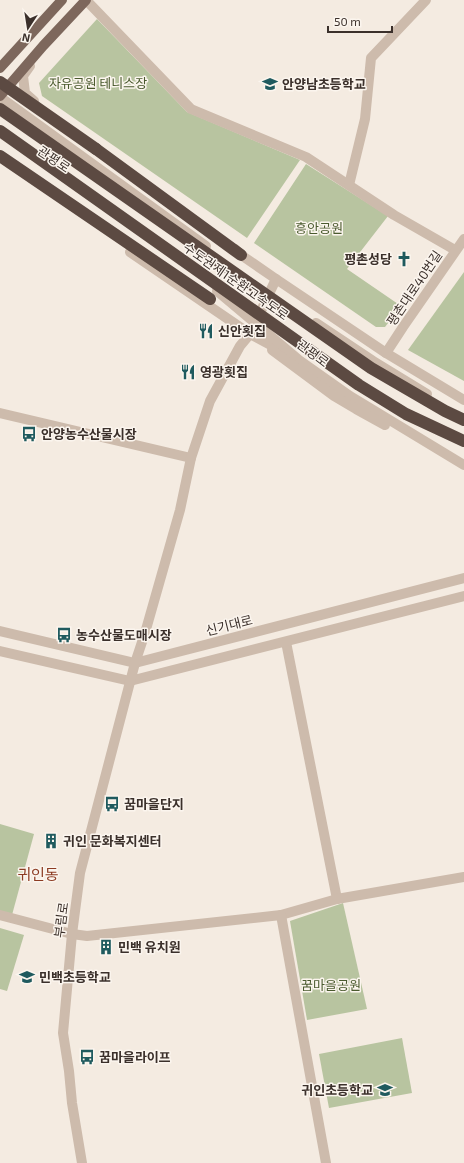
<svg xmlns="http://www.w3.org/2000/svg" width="464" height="1163" viewBox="0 0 464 1163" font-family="'Exo 2','Noto Sans KR',sans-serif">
<rect width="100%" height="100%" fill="#f4ebe1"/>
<g fill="#b8c4a0">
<polygon points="97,19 187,112 300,160 247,238 42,96 39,83"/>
<polygon points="306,164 388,216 347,269 401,306 385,327 376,327 254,243"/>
<polygon points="464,272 464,381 408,350"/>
<polygon points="0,824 34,834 12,915 0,912"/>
<polygon points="343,903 367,1009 307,1020 290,921"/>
<polygon points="0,928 24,935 7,991 0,989"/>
<polygon points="402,1038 412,1093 329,1108 319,1054"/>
</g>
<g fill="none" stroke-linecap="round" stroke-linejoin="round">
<g stroke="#cdbbac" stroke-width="10">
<polyline points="86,0 191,109 306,157 394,215 455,250"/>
<polyline points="30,66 23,76 25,93 34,101"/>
<polyline points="0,97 206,246"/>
<polyline points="349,185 365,119 371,58 426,0"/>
<polyline points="235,249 241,255 276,279 386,353 464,400"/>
<polyline points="130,252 250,334 282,351"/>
<polyline points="217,291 299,360 350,396 464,465"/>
<polyline points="316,323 373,361 427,394"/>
<polyline points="272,350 334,396 356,409 385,425"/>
<polyline points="386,353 403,327 464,239"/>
<polyline points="0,413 191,458"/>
<polyline points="0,631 135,663 464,578"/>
<polyline points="286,642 337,899"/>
<polyline points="0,651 130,681 464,596"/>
<polyline points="0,915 72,934 87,936 281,915 337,899 464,877"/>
<polyline points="281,915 326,1163"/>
<polyline points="82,1163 72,1103 69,1071 63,1033 72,934 80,873 135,663 145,633 180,510 191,458 210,401 240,346 250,334 276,279"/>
</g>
<g stroke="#7d675c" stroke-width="10">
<polyline points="0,68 62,0"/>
<polyline points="0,96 43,46 86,0"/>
</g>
<g stroke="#5c4a42" stroke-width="12">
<polyline points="96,149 241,255"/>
<polyline points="0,156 210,299"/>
</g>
<g stroke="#5c4a42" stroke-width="12">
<polyline points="0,82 96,149"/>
<polyline points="0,109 371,368 445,411 464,420"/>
<polyline points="0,131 359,385 406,414 464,441"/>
</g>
</g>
<defs>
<g id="school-bare" transform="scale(1.2)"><path d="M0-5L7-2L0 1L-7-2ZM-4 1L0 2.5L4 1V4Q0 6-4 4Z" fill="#1f5a5e" stroke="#fbf5ee" stroke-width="2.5" paint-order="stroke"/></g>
<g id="church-bare" transform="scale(1.2)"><path d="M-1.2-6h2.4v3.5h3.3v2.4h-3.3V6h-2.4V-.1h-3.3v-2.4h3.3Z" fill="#1f5a5e" stroke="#fbf5ee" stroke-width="2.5" paint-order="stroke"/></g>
<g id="restaurant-bare" transform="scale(1.2)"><path d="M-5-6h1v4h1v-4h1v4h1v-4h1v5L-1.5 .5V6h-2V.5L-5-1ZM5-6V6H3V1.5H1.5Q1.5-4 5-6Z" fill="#1f5a5e" stroke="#fbf5ee" stroke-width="2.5" paint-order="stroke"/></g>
<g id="bus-bare" transform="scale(1.2)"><path d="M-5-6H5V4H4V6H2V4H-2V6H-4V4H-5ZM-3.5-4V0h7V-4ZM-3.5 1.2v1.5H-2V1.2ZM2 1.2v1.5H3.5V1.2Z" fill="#1f5a5e" stroke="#fbf5ee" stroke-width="2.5" paint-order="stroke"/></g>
<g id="building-bare" transform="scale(1.2)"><path d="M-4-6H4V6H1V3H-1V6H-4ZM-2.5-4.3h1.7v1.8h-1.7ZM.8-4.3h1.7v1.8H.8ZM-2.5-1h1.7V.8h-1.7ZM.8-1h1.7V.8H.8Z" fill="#1f5a5e" stroke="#fbf5ee" stroke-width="2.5" paint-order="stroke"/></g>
</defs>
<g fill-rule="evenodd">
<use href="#school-bare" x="270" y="84"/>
<use href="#church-bare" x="404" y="259"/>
<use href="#restaurant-bare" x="206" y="331"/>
<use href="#restaurant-bare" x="188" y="372"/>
<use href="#bus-bare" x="29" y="434"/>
<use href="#bus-bare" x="64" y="635"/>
<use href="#bus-bare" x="112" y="804"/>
<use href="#building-bare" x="51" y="841"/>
<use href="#building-bare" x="106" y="947"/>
<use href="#school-bare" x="27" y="977"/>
<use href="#bus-bare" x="87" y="1057"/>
<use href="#school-bare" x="385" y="1090"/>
</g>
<g text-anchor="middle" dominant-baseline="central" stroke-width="3" stroke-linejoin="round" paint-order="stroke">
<g font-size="13" fill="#4a5a2e" stroke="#fbf5ee">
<text x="98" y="83">자유공원 테니스장</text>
<text x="319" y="228">흥안공원</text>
<text x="331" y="985">꿈마을공원</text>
</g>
<g font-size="13" font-weight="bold" fill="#3b302b" stroke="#fbf5ee" text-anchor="start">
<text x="282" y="84">안양남초등학교</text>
<text x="392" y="259" text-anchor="end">평촌성당</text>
<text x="218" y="331">신안횟집</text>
<text x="200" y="372">영광횟집</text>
<text x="41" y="434">안양농수산물시장</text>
<text x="76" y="635">농수산물도매시장</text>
<text x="124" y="804">꿈마을단지</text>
<text x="63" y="841">귀인 문화복지센터</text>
<text x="118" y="947">민백 유치원</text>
<text x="39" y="977">민백초등학교</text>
<text x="99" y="1057">꿈마을라이프</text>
<text x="373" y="1090" text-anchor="end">귀인초등학교</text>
</g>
<g font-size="13" fill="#3b302b" stroke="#fbf5ee">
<text transform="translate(54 159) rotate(34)">관평로</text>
<text transform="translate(236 281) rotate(35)">수도권제1순환고속도로</text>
<text transform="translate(414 288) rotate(-56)">평촌대로40번길</text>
<text transform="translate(313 353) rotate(37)">관평로</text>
<text transform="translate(229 625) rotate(-14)">신기대로</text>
<text transform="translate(61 920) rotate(-82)">부림로</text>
</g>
<g font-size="15" fill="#8c3b22" stroke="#fbf5ee">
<text x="38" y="874">귀인동</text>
</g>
</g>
<g transform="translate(28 28) rotate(192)" stroke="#fbf5ee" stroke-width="3" paint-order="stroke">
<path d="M0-3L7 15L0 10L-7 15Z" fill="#3b302b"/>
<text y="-6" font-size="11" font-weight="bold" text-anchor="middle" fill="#3b302b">N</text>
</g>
<path d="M328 26v6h64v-6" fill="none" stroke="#3b302b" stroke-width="2"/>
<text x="334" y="26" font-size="12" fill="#3b302b" stroke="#fbf5ee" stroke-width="3" paint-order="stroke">50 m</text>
</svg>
